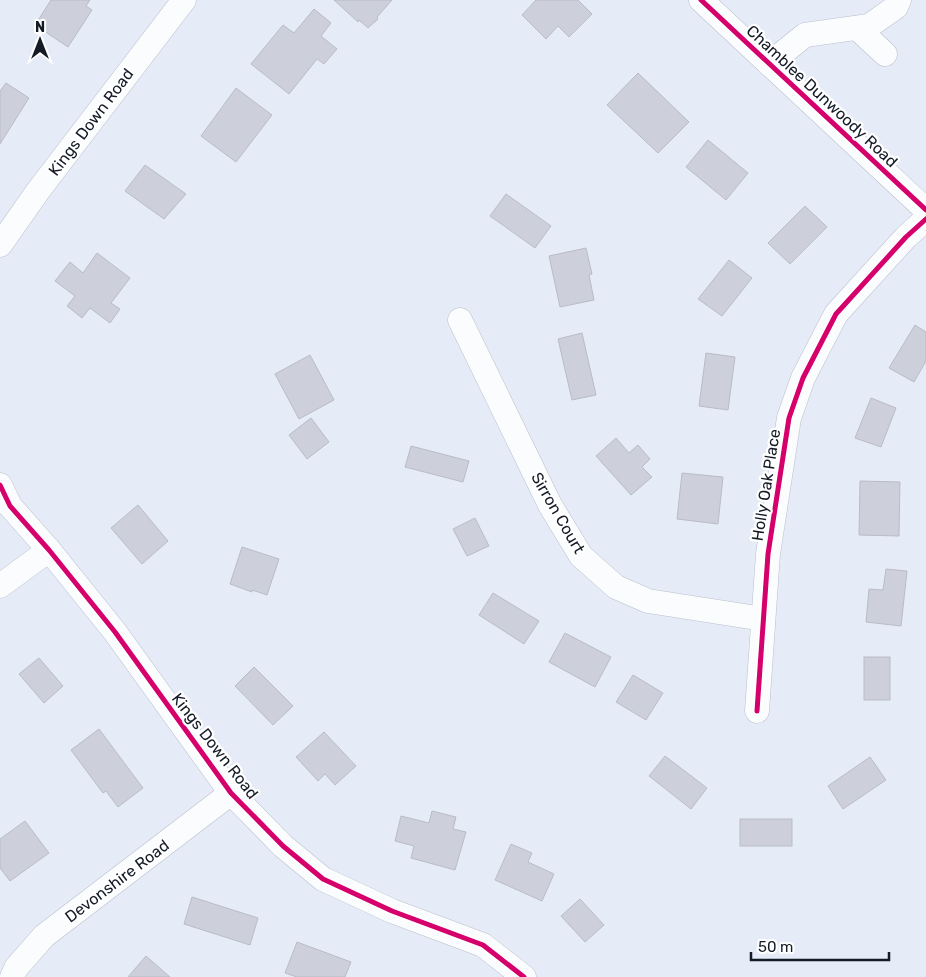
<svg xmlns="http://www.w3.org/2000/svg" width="926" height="977" viewBox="0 0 926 977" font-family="Rubik,sans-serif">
<rect width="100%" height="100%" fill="#e6ecf7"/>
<g fill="#cdcfdb" stroke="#b9bcc7">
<polygon points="51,0 90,0 86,6 92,10 68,47 35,25"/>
<polygon points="334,0 392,0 377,17 378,19 368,28 359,20 358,22"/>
<polygon points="536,0 578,0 592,14 569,37 558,26 546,39 522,15"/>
<polygon points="314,9 331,23 321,36 337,49 324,64 317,59 289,94 251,64 283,25 294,33"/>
<polygon points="638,73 689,122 658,153 607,105"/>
<polygon points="6,83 29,98 0,144 0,91"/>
<polygon points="236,88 272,115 236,162 201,136"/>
<polygon points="708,140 748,173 726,200 686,167"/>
<polygon points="145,165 186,194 164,219 125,191"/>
<polygon points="506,194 551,226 535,248 490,216"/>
<polygon points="805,206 827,227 790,264 768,243"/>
<polygon points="586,248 592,274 589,275 594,300 560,307 549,256"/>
<polygon points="97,253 130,278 111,303 120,309 110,323 90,308 82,318 67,306 75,296 55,281 70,262 83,273"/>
<polygon points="729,260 752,278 722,316 698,299"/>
<polygon points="915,325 926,332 926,361 914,382 889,368"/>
<polygon points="582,333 596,395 572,400 558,339"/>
<polygon points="706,353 735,357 728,410 699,406"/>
<polygon points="310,355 334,400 299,419 275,374"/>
<polygon points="871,398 896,408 881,447 855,438"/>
<polygon points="311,418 329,442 307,459 289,435"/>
<polygon points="616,438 629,453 638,445 650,459 642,467 652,477 631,495 596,456"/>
<polygon points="411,446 469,461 463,482 405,467"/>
<polygon points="682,473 723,477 718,524 677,519"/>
<polygon points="860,481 900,482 899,536 859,535"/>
<polygon points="138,505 168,541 142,564 111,528"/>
<polygon points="475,518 489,546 467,556 453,529"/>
<polygon points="242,547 279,559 267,595 252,590 252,592 230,584"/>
<polygon points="886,569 907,571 901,626 866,622 869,589 883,590"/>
<polygon points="493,593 539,621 524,644 479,615"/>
<polygon points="565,633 611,657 595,687 549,662"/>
<rect x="864" y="657" width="26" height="43"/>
<polygon points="39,658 63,686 44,703 19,674"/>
<polygon points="254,667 293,706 273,725 235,686"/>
<polygon points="633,675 663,693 646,720 616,702"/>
<polygon points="99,729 143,788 118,807 106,791 103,793 71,750"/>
<polygon points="324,732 356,766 335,785 325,774 318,781 296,757"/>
<polygon points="665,756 707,788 691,809 649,776"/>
<polygon points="870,757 886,780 843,809 828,786"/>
<polygon points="432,811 456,817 453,829 466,832 455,870 411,858 414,846 395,841 401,816 429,823"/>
<rect x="740" y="819" width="52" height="27"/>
<polygon points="25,821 49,853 10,881 0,868 0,839"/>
<polygon points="511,844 532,853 528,862 554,874 542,901 495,880"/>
<polygon points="192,897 258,918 250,945 184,924"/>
<polygon points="580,899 604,925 585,942 561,916"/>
<polygon points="297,942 351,962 345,977 297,977 285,973"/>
<polygon points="146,956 170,977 128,977"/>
</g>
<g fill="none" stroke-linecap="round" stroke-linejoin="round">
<g stroke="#b9bfca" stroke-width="25">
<g id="minor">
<polyline points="701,0 926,210"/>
<polyline points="857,28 885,54"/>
<polyline points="769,64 805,35 869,26 896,7 899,0"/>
<polyline points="0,245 38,191 184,0"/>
<polyline points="460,320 550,505 581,556 616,587 648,601 763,619"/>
<polyline points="0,485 10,506 49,550 115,632 231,793 283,846 323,879 392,911 483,945 524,977"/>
<polyline points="0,586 49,550"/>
<polyline points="757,711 768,554 789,418 803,378 836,314 906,237 926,219"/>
<polyline points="12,977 16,968 44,936 231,793"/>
</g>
</g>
<use href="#minor" stroke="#fbfcfe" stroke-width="24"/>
<g stroke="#fff" stroke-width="8">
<g id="cycleway">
<polyline points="701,0 926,210"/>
<polyline points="0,485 10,506 49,550 115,632 231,793 283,846 323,879 392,911 483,945 524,977"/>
<polyline points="757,711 768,554 789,418 803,378 836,314 906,237 926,219"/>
</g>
</g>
<use href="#cycleway" stroke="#d6006c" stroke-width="5"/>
</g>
<g text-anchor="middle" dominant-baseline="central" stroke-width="4.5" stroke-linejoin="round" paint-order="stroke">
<g font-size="16" fill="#141b26" stroke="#fff">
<text transform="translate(822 96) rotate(43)">Chamblee Dunwoody Road</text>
<text transform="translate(91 122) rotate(-53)">Kings Down Road</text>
<text transform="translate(766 485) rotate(-81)">Holly Oak Place</text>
<text transform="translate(558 513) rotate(60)">Sirron Court</text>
<text transform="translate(215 746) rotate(52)">Kings Down Road</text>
<text transform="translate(117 881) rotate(-37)">Devonshire Road</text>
</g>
</g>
<g transform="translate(40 40)" stroke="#ffffff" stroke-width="4" paint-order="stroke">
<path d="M0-4L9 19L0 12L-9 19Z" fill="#141b26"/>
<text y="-8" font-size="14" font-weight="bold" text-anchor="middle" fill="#141b26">N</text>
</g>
<path d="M751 952v8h138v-8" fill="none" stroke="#141b26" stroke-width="2.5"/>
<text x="758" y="952" font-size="15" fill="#141b26" stroke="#ffffff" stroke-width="4" paint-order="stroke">50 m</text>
</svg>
